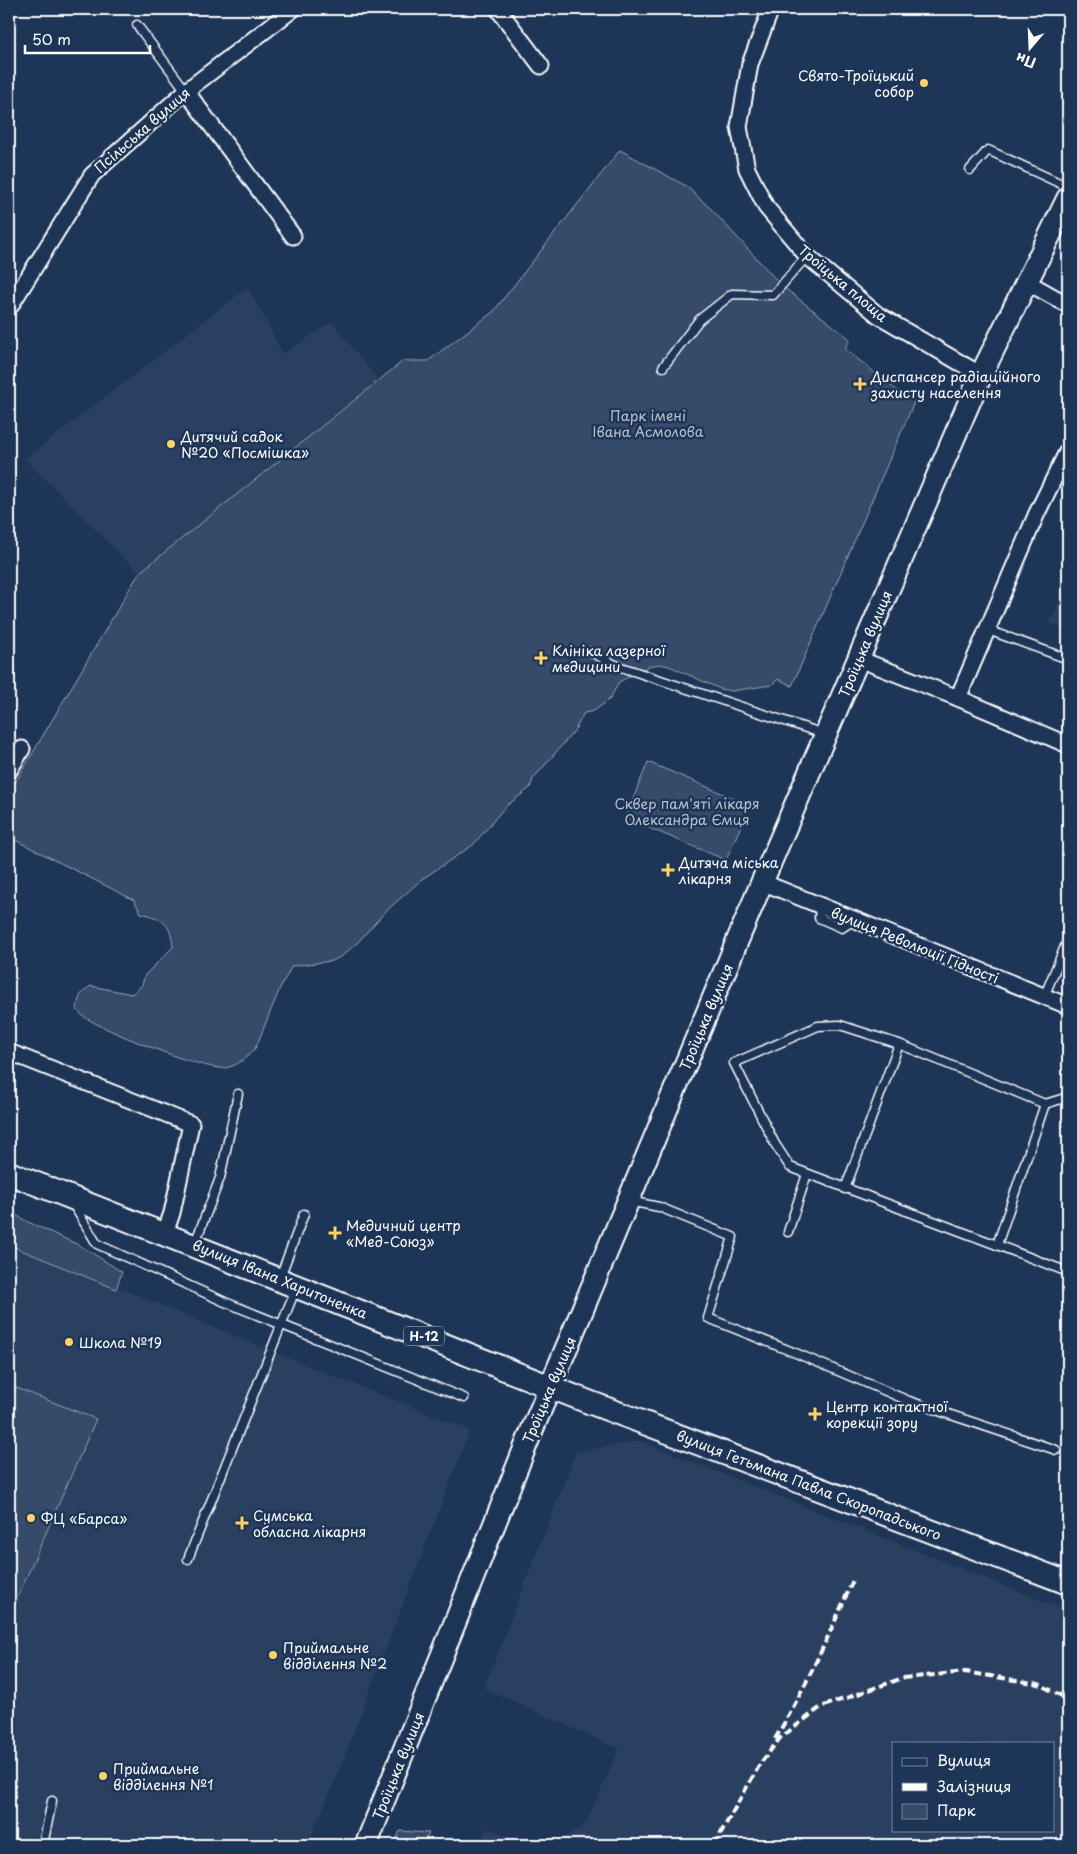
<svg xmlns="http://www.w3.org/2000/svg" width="1077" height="1854" viewBox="0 0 1077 1854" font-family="'Playpen Sans',sans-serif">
<rect width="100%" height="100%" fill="#1d3557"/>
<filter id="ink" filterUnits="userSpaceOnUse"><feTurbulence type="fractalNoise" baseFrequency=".02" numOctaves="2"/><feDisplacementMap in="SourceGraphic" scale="10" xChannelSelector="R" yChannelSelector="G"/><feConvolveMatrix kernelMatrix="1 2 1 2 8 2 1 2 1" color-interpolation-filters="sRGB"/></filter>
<g filter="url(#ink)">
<g fill="#2a4161" fill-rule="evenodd">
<polygon points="248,287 283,354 332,322 378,380 139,573 25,459"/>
<polygon points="1068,585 1068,630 1049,623"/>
<polygon points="9,1242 271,1351 470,1430 335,1781 307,1845 58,1845 30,1836 25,1845 17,1845 9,1841 9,1617 96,1420 9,1385"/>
<path d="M640,1441l428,170v234h-516l34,-21 33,-75 -135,-61 92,-236zM893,1743h160v87h-160z"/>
<polygon points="487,1828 531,1845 497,1845 483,1839"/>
</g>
<g fill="#364b69" stroke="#9aa5b4">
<path d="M620,150l66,36 26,24 69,75 69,54 -5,10 54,43 16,8 -123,286 -14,-7 -6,6 -40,6 -12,-2 -51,-23 -10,-2 -10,2 -30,16 -9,17 -16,12 -10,2 -9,17 -42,49 -3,9 -25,19 -32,38 -51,34 -37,33 -28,31 -15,13 -10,5 -40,5 -12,22 -24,59c-7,9 -18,19 -31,21 -21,3 -119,-37 -139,-50 -4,-2 -6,-5 -9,-8 1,-12 3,-17 14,-24l41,8 10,-9 3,-10 28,-28c-2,-23 -10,-29 -32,-34l-7,-13 -125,-63v-44l130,-220 264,-212h25l65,-49z"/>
<polygon points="648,762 750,805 726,860 625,818"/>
<polygon points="9,1211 28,1222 81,1246 122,1272 116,1289 9,1245"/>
<polygon points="9,1385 96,1419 9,1617"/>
<polygon points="400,1831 429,1833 424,1845 394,1845"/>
</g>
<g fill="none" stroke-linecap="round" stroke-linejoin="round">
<g stroke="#fff" stroke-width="11">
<g id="service">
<polyline points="137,25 186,91"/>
<polyline points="970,170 988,150 1068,187"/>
<polyline points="663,367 699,320 732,294 773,295 807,256"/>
<polyline points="988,630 1068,659"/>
<polyline points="591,652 615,665 824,734"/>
<polyline points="820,906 819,918 842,928 854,920"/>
<polyline points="1044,997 1068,939"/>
<polyline points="1068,1097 1045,1104 997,1245 1068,1272"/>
<polyline points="845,1189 899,1044"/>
<polyline points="629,1201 659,1207 733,1237 708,1318 798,1354 909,1401 1056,1450"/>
<polyline points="73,1204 97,1244 225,1302 464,1398"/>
<polyline points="788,1232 807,1174"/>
<polyline points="195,1243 220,1178 238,1094"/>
<polyline points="997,1245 790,1167 775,1144 734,1063 818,1026 840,1025 899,1044 1045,1104"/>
<polyline points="280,1277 304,1214"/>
<polyline points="188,1559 296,1288"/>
<polyline points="43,1845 52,1801"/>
</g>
</g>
<g stroke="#fff" stroke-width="19">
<g id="minor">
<polyline points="498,9 541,66"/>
<polyline points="771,9 750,64 739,127 747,169 766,207 807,256 878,315 981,375"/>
<polyline points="186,91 293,236"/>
<polyline points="1027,282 1068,305"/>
<polyline points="9,308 92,175 186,91 293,9"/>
<polyline points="859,659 958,698 1068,745"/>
<polyline points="958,698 1037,513 1068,450"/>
<polyline points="9,771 22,749"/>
<polyline points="762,882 1068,1006"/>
<polyline points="9,1052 191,1124 172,1213 165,1233"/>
</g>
</g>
<g stroke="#fff" stroke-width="25">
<polyline id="secondary" points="366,1845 532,1430 762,882 981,375 1068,198"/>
</g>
<g stroke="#fff" stroke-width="26">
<polyline id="primary" points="9,1173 586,1401 1068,1583"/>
</g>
<use href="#service" stroke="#1d3557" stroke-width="8"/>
<use href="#minor" stroke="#1d3557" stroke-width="15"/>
<use href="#secondary" stroke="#1d3557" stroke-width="21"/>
<use href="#primary" stroke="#1d3557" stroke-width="22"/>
<g stroke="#fff" stroke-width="4" stroke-dasharray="8 4" stroke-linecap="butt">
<path d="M775,1739c31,-52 55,-106 79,-161"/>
<polyline points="714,1845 760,1764 780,1738 821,1707 903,1678 966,1672 1039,1684 1068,1699"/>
</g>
</g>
</g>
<g fill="#ffd166" stroke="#1d3557" stroke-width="2">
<circle cx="924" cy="83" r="5"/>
<path d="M857.5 376.5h5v5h5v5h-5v5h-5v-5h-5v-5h5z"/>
<circle cx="171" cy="444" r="5"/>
<path d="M538.5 650.5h5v5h5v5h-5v5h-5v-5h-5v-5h5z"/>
<path d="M665.5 862.5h5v5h5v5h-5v5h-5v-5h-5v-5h5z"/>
<path d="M332.5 1225.5h5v5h5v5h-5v5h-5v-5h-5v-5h5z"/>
<circle cx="69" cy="1342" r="5"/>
<path d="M812.5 1406.5h5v5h5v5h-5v5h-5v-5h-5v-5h5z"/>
<circle cx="31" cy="1518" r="5"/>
<path d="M239.5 1515.5h5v5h5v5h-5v5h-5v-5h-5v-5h5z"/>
<circle cx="273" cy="1655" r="5"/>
<circle cx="103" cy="1776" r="5"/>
</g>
<g text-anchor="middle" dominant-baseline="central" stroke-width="5" stroke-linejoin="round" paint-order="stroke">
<rect fill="#1d3557" stroke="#bbc2cd" stroke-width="1" x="404" y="1326.5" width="40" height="19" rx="4"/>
<g font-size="12" font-weight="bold" fill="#fff">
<text x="424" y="1336">Н-12</text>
</g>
<g font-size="14" fill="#fff" stroke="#1d3557" text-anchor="start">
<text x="914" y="75" text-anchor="end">Свято-Троїцький<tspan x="914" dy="16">собор</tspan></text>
<text x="871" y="376">Диспансер радіаційного<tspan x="871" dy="16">захисту населення</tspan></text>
<text x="181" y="436">Дитячий садок<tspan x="181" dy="16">№20 «Посмішка»</tspan></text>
<text x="552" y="650">Клініка лазерної<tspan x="552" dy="16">медицини</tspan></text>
<text x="679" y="862">Дитяча міська<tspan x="679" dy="16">лікарня</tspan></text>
<text x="346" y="1225">Медичний центр<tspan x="346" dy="16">«Мед-Союз»</tspan></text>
<text x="79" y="1342">Школа №19</text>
<text x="826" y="1406">Центр контактної<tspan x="826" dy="16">корекції зору</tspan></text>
<text x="253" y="1515">Сумська<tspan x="253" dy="16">обласна лікарня</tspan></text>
<text x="41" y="1518">ФЦ «Барса»</text>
<text x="283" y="1647">Приймальне<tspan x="283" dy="16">відділення №2</tspan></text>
<text x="113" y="1768">Приймальне<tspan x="113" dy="16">відділення №1</tspan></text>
</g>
<g font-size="14" fill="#fff" stroke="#1d3557">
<text transform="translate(142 130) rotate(-41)">Псільська вулиця</text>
<text transform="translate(843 283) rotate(40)">Троїцька площа</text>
<text transform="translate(865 644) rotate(-67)">Троїцька вулиця</text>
<text transform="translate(915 945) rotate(22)">вулиця Революції Гідності</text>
<text transform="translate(706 1017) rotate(-67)">Троїцька вулиця</text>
<text transform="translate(280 1279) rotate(22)">вулиця Івана Харитоненка</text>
<text transform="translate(549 1390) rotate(-67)">Троїцька вулиця</text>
<text transform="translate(809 1485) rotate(21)">вулиця Гетьмана Павла Скоропадського</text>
<text transform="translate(398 1766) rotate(-68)">Троїцька вулиця</text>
</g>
<g font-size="14" fill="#b9c0ca" stroke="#1d3557">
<text x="648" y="415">Парк імені<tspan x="648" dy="16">Івана Асмолова</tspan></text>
<text x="687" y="803">Сквер пам'яті лікаря<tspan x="687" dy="16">Олександра Ємця</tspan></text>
</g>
</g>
<rect width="1077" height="1854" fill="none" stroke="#1d3557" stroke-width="30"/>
<rect x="15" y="15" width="1047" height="1824" fill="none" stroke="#fff" stroke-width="2" filter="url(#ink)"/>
<rect x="892" y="1742" width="162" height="90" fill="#1d3557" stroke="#77869a"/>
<rect x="902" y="1758" width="25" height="8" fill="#1d3557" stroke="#77869a"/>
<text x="937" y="1766" font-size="15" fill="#ffffff">Вулиця</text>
<rect x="902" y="1783" width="25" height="8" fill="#ffffff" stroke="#77869a"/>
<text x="937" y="1792" font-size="15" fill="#ffffff">Залізниця</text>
<rect x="902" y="1804" width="25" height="15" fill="#364b69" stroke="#77869a"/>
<text x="937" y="1816" font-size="15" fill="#ffffff">Парк</text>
<g transform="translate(1030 48) rotate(199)" stroke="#1d3557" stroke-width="4" paint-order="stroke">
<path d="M0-4L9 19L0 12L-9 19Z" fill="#ffffff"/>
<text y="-8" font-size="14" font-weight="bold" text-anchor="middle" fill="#ffffff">Пн</text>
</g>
<path d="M25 45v8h125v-8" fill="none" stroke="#ffffff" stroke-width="2.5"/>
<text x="32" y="45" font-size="15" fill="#ffffff" stroke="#1d3557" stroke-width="4" paint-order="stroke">50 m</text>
</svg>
